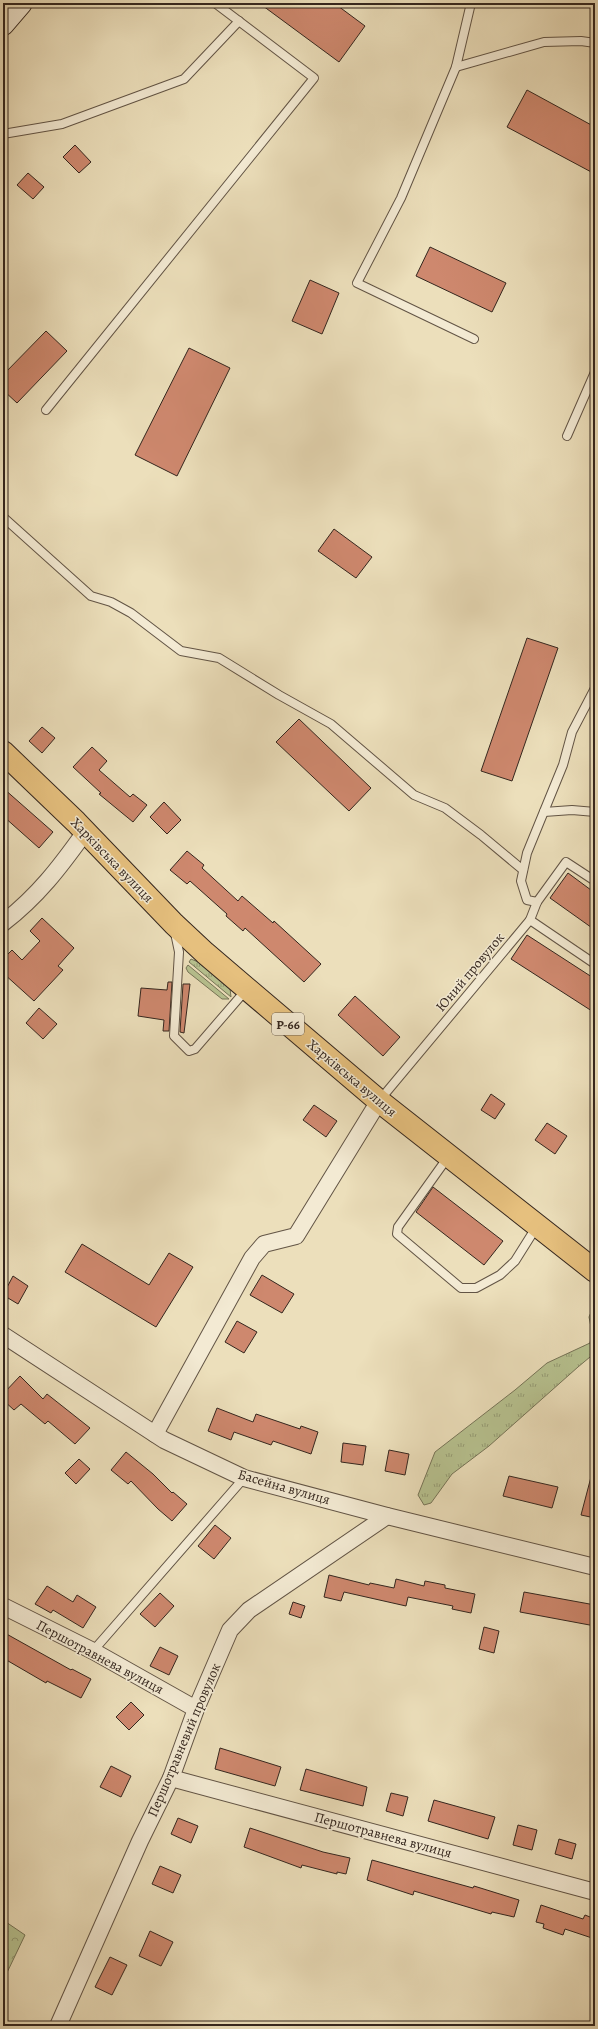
<svg xmlns="http://www.w3.org/2000/svg" width="598" height="2029" viewBox="0 0 598 2029" font-family="Alegreya,serif">
<defs>
<pattern id="grass-tufts" width="24" height="20" patternUnits="userSpaceOnUse"><rect width="24" height="20" fill="#b7c290"/><path d="M3 7l-1-3M5 7V3M7 7l1-3M15 17l-1-3M17 17v-4M19 17l1-3" fill="none" stroke="#969d75"/></pattern>
<pattern id="forest-crowns" width="20" height="18" patternUnits="userSpaceOnUse"><rect width="20" height="18" fill="#b7c290"/><path d="M2 6a3 3 0 1 1 6 0M12 15a3 3 0 1 1 6 0" fill="none" stroke="#969d75"/></pattern>
</defs>
<rect width="100%" height="100%" fill="#ecdfbb"/>
<filter id="stains"><feTurbulence type="fractalNoise" baseFrequency=".005" numOctaves="4"/><feColorMatrix values="0 0 0 0 .2 0 0 0 0 .09 0 0 0 0 .02 0 0 0 .5 -.17"/></filter>
<radialGradient id="worn" r=".72"><stop offset=".6" stop-color="#630" stop-opacity="0"/><stop offset="1" stop-color="#630" stop-opacity=".3"/></radialGradient>
<g fill="url(#grass-tufts)" stroke="#767457">
<polygon points="191,959 198,962 230,988 231,997 189,962"/>
<polygon points="188,965 229,999 222,999 188,972 186,968"/>
<polygon points="592,1310 595,1310 595,1358 590,1357 578,1367 489,1446 452,1474 431,1503 424,1505 418,1495 435,1452 515,1390 547,1363 590,1343 592,1332 589,1317"/>
</g>
<polygon fill="url(#forest-crowns)" stroke="#767457" points="3,1920 25,1935 3,1981"/>
<g fill="#ce886e" stroke="#34261e">
<polygon points="259,3 334,3 365,26 339,62"/>
<polygon points="527,90 595,127 595,174 507,127"/>
<polygon points="75,145 91,162 79,173 63,157"/>
<polygon points="28,173 44,187 33,199 17,185"/>
<polygon points="430,247 506,283 492,312 416,276"/>
<polygon points="310,280 339,293 322,334 292,321"/>
<polygon points="46,331 67,351 17,403 3,390 3,375"/>
<polygon points="189,348 230,368 177,476 135,455"/>
<polygon points="334,529 372,557 356,578 318,551"/>
<polygon points="527,638 558,648 512,781 481,771"/>
<polygon points="299,719 371,788 349,811 276,742"/>
<polygon points="42,727 55,738 42,753 29,741"/>
<polygon points="92,747 107,761 99,770 130,797 133,794 147,805 133,822 99,794 101,793 73,767"/>
<polygon points="3,788 53,832 39,848 3,816"/>
<polygon points="164,802 181,820 167,834 150,817"/>
<polygon points="187,851 204,865 202,868 238,901 242,896 273,923 274,921 321,964 304,982 245,928 243,931 226,916 227,914 190,881 187,884 170,870"/>
<polygon points="568,873 595,893 595,930 550,898"/>
<polygon points="42,918 74,948 58,966 63,970 34,1001 3,973 3,959 12,950 22,960 40,941 30,931"/>
<polygon points="527,935 595,979 595,1013 511,959"/>
<polygon points="168,982 172,982 169,1031 163,1031 164,1020 138,1016 141,988 167,990"/>
<polygon points="183,984 190,984 184,1033 180,1032"/>
<polygon points="355,996 400,1037 383,1056 338,1015"/>
<polygon points="39,1008 57,1024 43,1039 26,1023"/>
<polygon points="491,1094 505,1104 495,1119 481,1110"/>
<polygon points="314,1105 337,1121 326,1137 303,1120"/>
<polygon points="547,1123 567,1136 555,1154 535,1140"/>
<polygon points="433,1187 503,1241 484,1265 416,1212"/>
<polygon points="82,1244 149,1285 169,1253 193,1267 156,1327 65,1272"/>
<polygon points="262,1275 294,1294 282,1313 250,1295"/>
<polygon points="13,1276 28,1286 18,1304 3,1295"/>
<polygon points="237,1321 257,1332 244,1353 225,1342"/>
<polygon points="20,1376 43,1399 47,1394 90,1428 75,1444 48,1421 45,1424 21,1404 14,1410 3,1400 3,1394"/>
<polygon points="217,1408 253,1422 256,1414 300,1429 301,1426 318,1432 311,1454 273,1441 271,1445 234,1432 231,1440 208,1431"/>
<polygon points="343,1443 366,1446 363,1465 341,1462"/>
<polygon points="389,1450 409,1454 405,1475 385,1471"/>
<polygon points="126,1452 153,1474 172,1493 173,1492 187,1504 172,1521 158,1509 131,1481 128,1484 111,1470"/>
<polygon points="79,1459 90,1469 76,1484 65,1473"/>
<polygon points="509,1476 558,1487 552,1508 503,1496"/>
<polygon points="591,1477 595,1477 595,1518 581,1515"/>
<polygon points="215,1525 231,1538 214,1559 198,1546"/>
<polygon points="329,1575 369,1585 370,1583 394,1588 396,1579 424,1586 425,1581 445,1585 445,1588 475,1594 471,1613 452,1609 453,1606 408,1597 406,1606 344,1592 341,1601 324,1597"/>
<polygon points="47,1586 73,1602 77,1595 96,1607 83,1628 53,1610 51,1613 35,1604"/>
<polygon points="524,1592 595,1605 595,1626 520,1612"/>
<polygon points="160,1593 174,1606 155,1627 140,1614"/>
<polygon points="293,1602 305,1606 301,1618 289,1614"/>
<polygon points="484,1627 499,1631 494,1653 479,1649"/>
<polygon points="3,1632 71,1670 72,1669 91,1679 81,1698 47,1681 46,1683 3,1658"/>
<polygon points="160,1647 178,1656 169,1675 150,1666"/>
<polygon points="131,1702 144,1715 129,1730 116,1717"/>
<polygon points="220,1748 281,1767 275,1786 215,1769"/>
<polygon points="111,1766 131,1776 121,1797 100,1787"/>
<polygon points="306,1769 367,1787 363,1806 300,1790"/>
<polygon points="391,1793 408,1797 403,1816 386,1811"/>
<polygon points="434,1800 495,1817 488,1839 428,1821"/>
<polygon points="178,1818 198,1826 191,1843 171,1834"/>
<polygon points="518,1825 537,1830 532,1850 513,1845"/>
<polygon points="250,1828 323,1852 350,1858 346,1874 337,1872 337,1874 302,1865 301,1868 244,1847"/>
<polygon points="559,1839 576,1844 572,1859 555,1854"/>
<polygon points="372,1860 473,1888 474,1886 519,1900 514,1917 492,1912 491,1914 414,1891 413,1895 367,1880"/>
<polygon points="160,1866 181,1875 173,1893 152,1884"/>
<polygon points="541,1905 583,1919 585,1915 595,1919 595,1939 565,1929 563,1935 543,1928 544,1924 536,1922"/>
<polygon points="150,1931 173,1942 161,1966 139,1956"/>
<polygon points="110,1957 127,1965 112,1995 95,1987"/>
</g>
<g fill="none" stroke-linecap="round" stroke-linejoin="round">
<g stroke="#625445" stroke-width="10">
<g id="lane">
<polyline points="471,3 456,67 401,198 357,283 474,339"/>
<polyline points="456,67 544,42 581,41 595,43"/>
<polyline points="3,134 62,124 184,79 239,21"/>
<polyline points="46,410 314,78 215,3"/>
<polyline points="567,436 595,372"/>
<polyline points="3,517 91,596 111,602 131,613 181,651 219,658 279,695 331,724 414,795 445,808 481,835 523,870"/>
<polyline points="544,812 572,810 595,812"/>
<polyline points="537,902 527,900 521,881 527,853 563,765 572,732 595,688"/>
<polyline points="530,920 537,902 566,862 595,881"/>
<polyline points="175,933 179,952 174,1036 189,1051 195,1049 246,990"/>
<polyline points="379,1101 530,920 595,964"/>
<polyline points="448,1157 398,1227 397,1234 461,1288 476,1288 500,1275 515,1261 537,1226"/>
<polyline points="93,1651 244,1478"/>
</g>
</g>
<g stroke="#625445" stroke-width="18">
<g id="street">
<path d="M3,923c35,-27 57,-56 82,-91"/>
<polyline points="3,1335 164,1440 244,1478 387,1516 595,1567"/>
<polyline points="155,1434 252,1258 264,1244 296,1236 379,1101"/>
<polyline points="3,1606 93,1651 196,1709"/>
<polyline points="171,1778 595,1892"/>
<polyline points="58,2026 140,1841 171,1778 196,1709 230,1630 249,1610 387,1516"/>
</g>
</g>
<g stroke="#34261e" stroke-width="24">
<polyline id="secondary" points="3,24 21,3"/>
</g>
<g stroke="#34261e" stroke-width="24">
<polyline id="primary" points="3,752 76,822 174,924 205,953 379,1101 595,1271"/>
</g>
<use href="#lane" stroke="#f3ead3" stroke-width="8"/>
<use href="#street" stroke="#f3ead3" stroke-width="16"/>
<use href="#secondary" stroke="#f3ead3" stroke-width="22"/>
<use href="#primary" stroke="#e6c07e" stroke-width="22"/>
</g>
<g text-anchor="middle" dominant-baseline="central" stroke-width="3" stroke-linejoin="round" paint-order="stroke">
<rect fill="#f3ead3" stroke="#6d6154" stroke-width="1" x="272" y="1013" width="32" height="22" rx="3"/>
<g font-size="13" font-weight="bold" fill="#34261e">
<text x="288" y="1024">Р-66</text>
</g>
<g font-size="14" fill="#34261e" stroke="#f3ead3">
<text transform="translate(112 860) rotate(46)">Харківська вулиця</text>
<text transform="translate(470 972) rotate(-50)">Юний провулок</text>
<text transform="translate(352 1078) rotate(40)">Харківська вулиця</text>
<text transform="translate(284 1487) rotate(16)">Басейна вулиця</text>
<text transform="translate(100 1657) rotate(28)">Першотравнева вулиця</text>
<text transform="translate(184 1740) rotate(-67)">Першотравневий провулок</text>
<text transform="translate(383 1835) rotate(15)">Першотравнева вулиця</text>
</g>
</g>
<rect width="598" height="2029" fill="none" stroke="#ecdfbb" stroke-width="16"/>
<rect x="4" y="4" width="590" height="2021" fill="none" stroke="#34261e" stroke-width="2"/>
<rect x="8" y="8" width="582" height="2013" fill="none" stroke="#34261e"/>
<rect width="100%" height="100%" filter="url(#stains)"/>
<rect width="100%" height="100%" fill="url(#worn)"/>
</svg>
